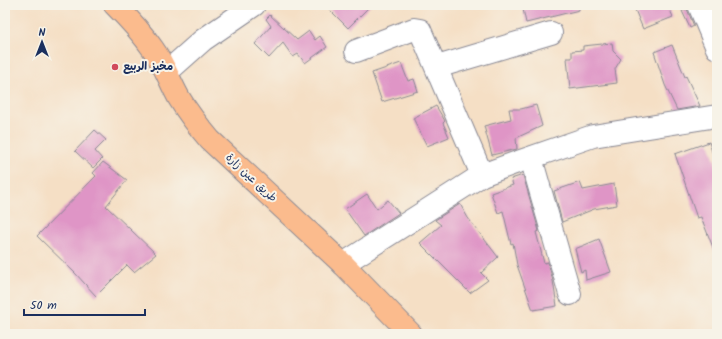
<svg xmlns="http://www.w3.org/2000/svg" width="722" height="339" viewBox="0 0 722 339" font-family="Kalam,'Playpen Sans Arabic',sans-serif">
<rect width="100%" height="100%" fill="#f7f3e8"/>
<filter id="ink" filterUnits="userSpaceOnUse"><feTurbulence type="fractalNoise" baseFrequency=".025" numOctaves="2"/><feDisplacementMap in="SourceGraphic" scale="8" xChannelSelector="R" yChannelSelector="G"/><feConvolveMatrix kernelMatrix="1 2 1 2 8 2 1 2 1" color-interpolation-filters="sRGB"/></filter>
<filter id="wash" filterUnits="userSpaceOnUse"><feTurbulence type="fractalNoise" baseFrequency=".012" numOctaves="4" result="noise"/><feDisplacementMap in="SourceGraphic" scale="16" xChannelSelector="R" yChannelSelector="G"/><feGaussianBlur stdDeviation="0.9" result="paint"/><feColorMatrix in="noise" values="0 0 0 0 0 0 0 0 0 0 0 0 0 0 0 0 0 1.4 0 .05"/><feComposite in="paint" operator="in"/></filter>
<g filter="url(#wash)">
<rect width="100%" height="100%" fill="#f5dfc5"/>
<g id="blocks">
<g fill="#df95c6">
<polygon points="325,5 371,5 348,28"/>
<polygon points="539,5 579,5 579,10 526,23 523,9"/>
<polygon points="633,5 668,5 673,17 643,29"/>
<polygon points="687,9 694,26 690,28 682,11"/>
<polygon points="270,15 297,40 309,31 315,40 320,36 327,47 305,63 298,54 293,57 283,43 269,58 255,44 271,26 266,19"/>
<polygon points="612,43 613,51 621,59 615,69 617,83 570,89 567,58 572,58 572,51 583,50 583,46"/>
<polygon points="672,45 685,77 686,76 700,106 677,110 665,85 654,52"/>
<polygon points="401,63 408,81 414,79 418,91 382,102 372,73"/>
<polygon points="536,105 542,126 516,138 517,149 492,155 484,126 511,119 509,109 521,109"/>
<polygon points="436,106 445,121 443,123 449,137 427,146 413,118"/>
<polygon points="95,130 106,140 95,151 102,159 93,168 75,151"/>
<polygon points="709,142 717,167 716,255 701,217 697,218 675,154"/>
<polygon points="103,162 127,180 106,206 156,254 134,272 127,265 96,296 75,273 37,236 96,176 93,173"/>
<polygon points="523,175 539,231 536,232 544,263 548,262 553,281 557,306 533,310 517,265 513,243 511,244 503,211 498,213 491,193 513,185 511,179"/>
<polygon points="580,182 583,190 614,184 617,205 594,209 562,222 554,191"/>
<polygon points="367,194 377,209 388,200 399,213 364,236 345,209"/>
<polygon points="460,204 468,218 498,257 481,273 488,280 470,293 420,243 441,225 435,220"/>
<polygon points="599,239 611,272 586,280 585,270 581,272 575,249"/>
</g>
</g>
</g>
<g filter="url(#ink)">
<use href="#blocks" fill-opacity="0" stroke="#888792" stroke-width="1"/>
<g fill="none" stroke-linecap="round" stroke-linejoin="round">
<g stroke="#888792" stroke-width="24">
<g id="minor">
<polyline points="699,5 717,48"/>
<polyline points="356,51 414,29 420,30 482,175"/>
<polyline points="437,67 551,33"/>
<polyline points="167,72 203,40 254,5"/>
<polyline points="531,158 570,294"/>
<polyline points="343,264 482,175 512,164 593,136 717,116"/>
</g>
</g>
<g stroke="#888792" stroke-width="24">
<path id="major" d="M115,5c14,14 27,28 38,44 11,15 17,33 26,49 9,15 19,28 31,42l133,124 68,70"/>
</g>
<use href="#minor" stroke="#fff" stroke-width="22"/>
<use href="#major" stroke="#fbbb8d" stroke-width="22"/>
</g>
</g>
<circle fill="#d1495b" stroke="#f7f3e8" stroke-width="1.5" cx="115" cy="67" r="4"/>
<g text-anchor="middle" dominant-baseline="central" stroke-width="4" stroke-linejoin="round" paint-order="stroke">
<g font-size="11" font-weight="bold" fill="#1b2f5e" stroke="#f7f3e8" text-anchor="start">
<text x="123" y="67">مخبز الربيع</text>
</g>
<g font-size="11" fill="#1b2f5e" stroke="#f7f3e8">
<text transform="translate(251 178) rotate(43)">طريق عين زارة</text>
</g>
</g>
<rect width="722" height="339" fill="none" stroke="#f7f3e8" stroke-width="20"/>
<g transform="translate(42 42)" stroke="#f7f3e8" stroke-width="3" paint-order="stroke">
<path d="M0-3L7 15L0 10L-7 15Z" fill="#1b2f5e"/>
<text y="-6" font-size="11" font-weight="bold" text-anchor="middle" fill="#1b2f5e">N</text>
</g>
<path d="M24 309v6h121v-6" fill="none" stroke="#1b2f5e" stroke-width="2"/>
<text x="30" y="309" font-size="12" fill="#1b2f5e" stroke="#f7f3e8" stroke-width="3" paint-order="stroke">50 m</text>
</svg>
